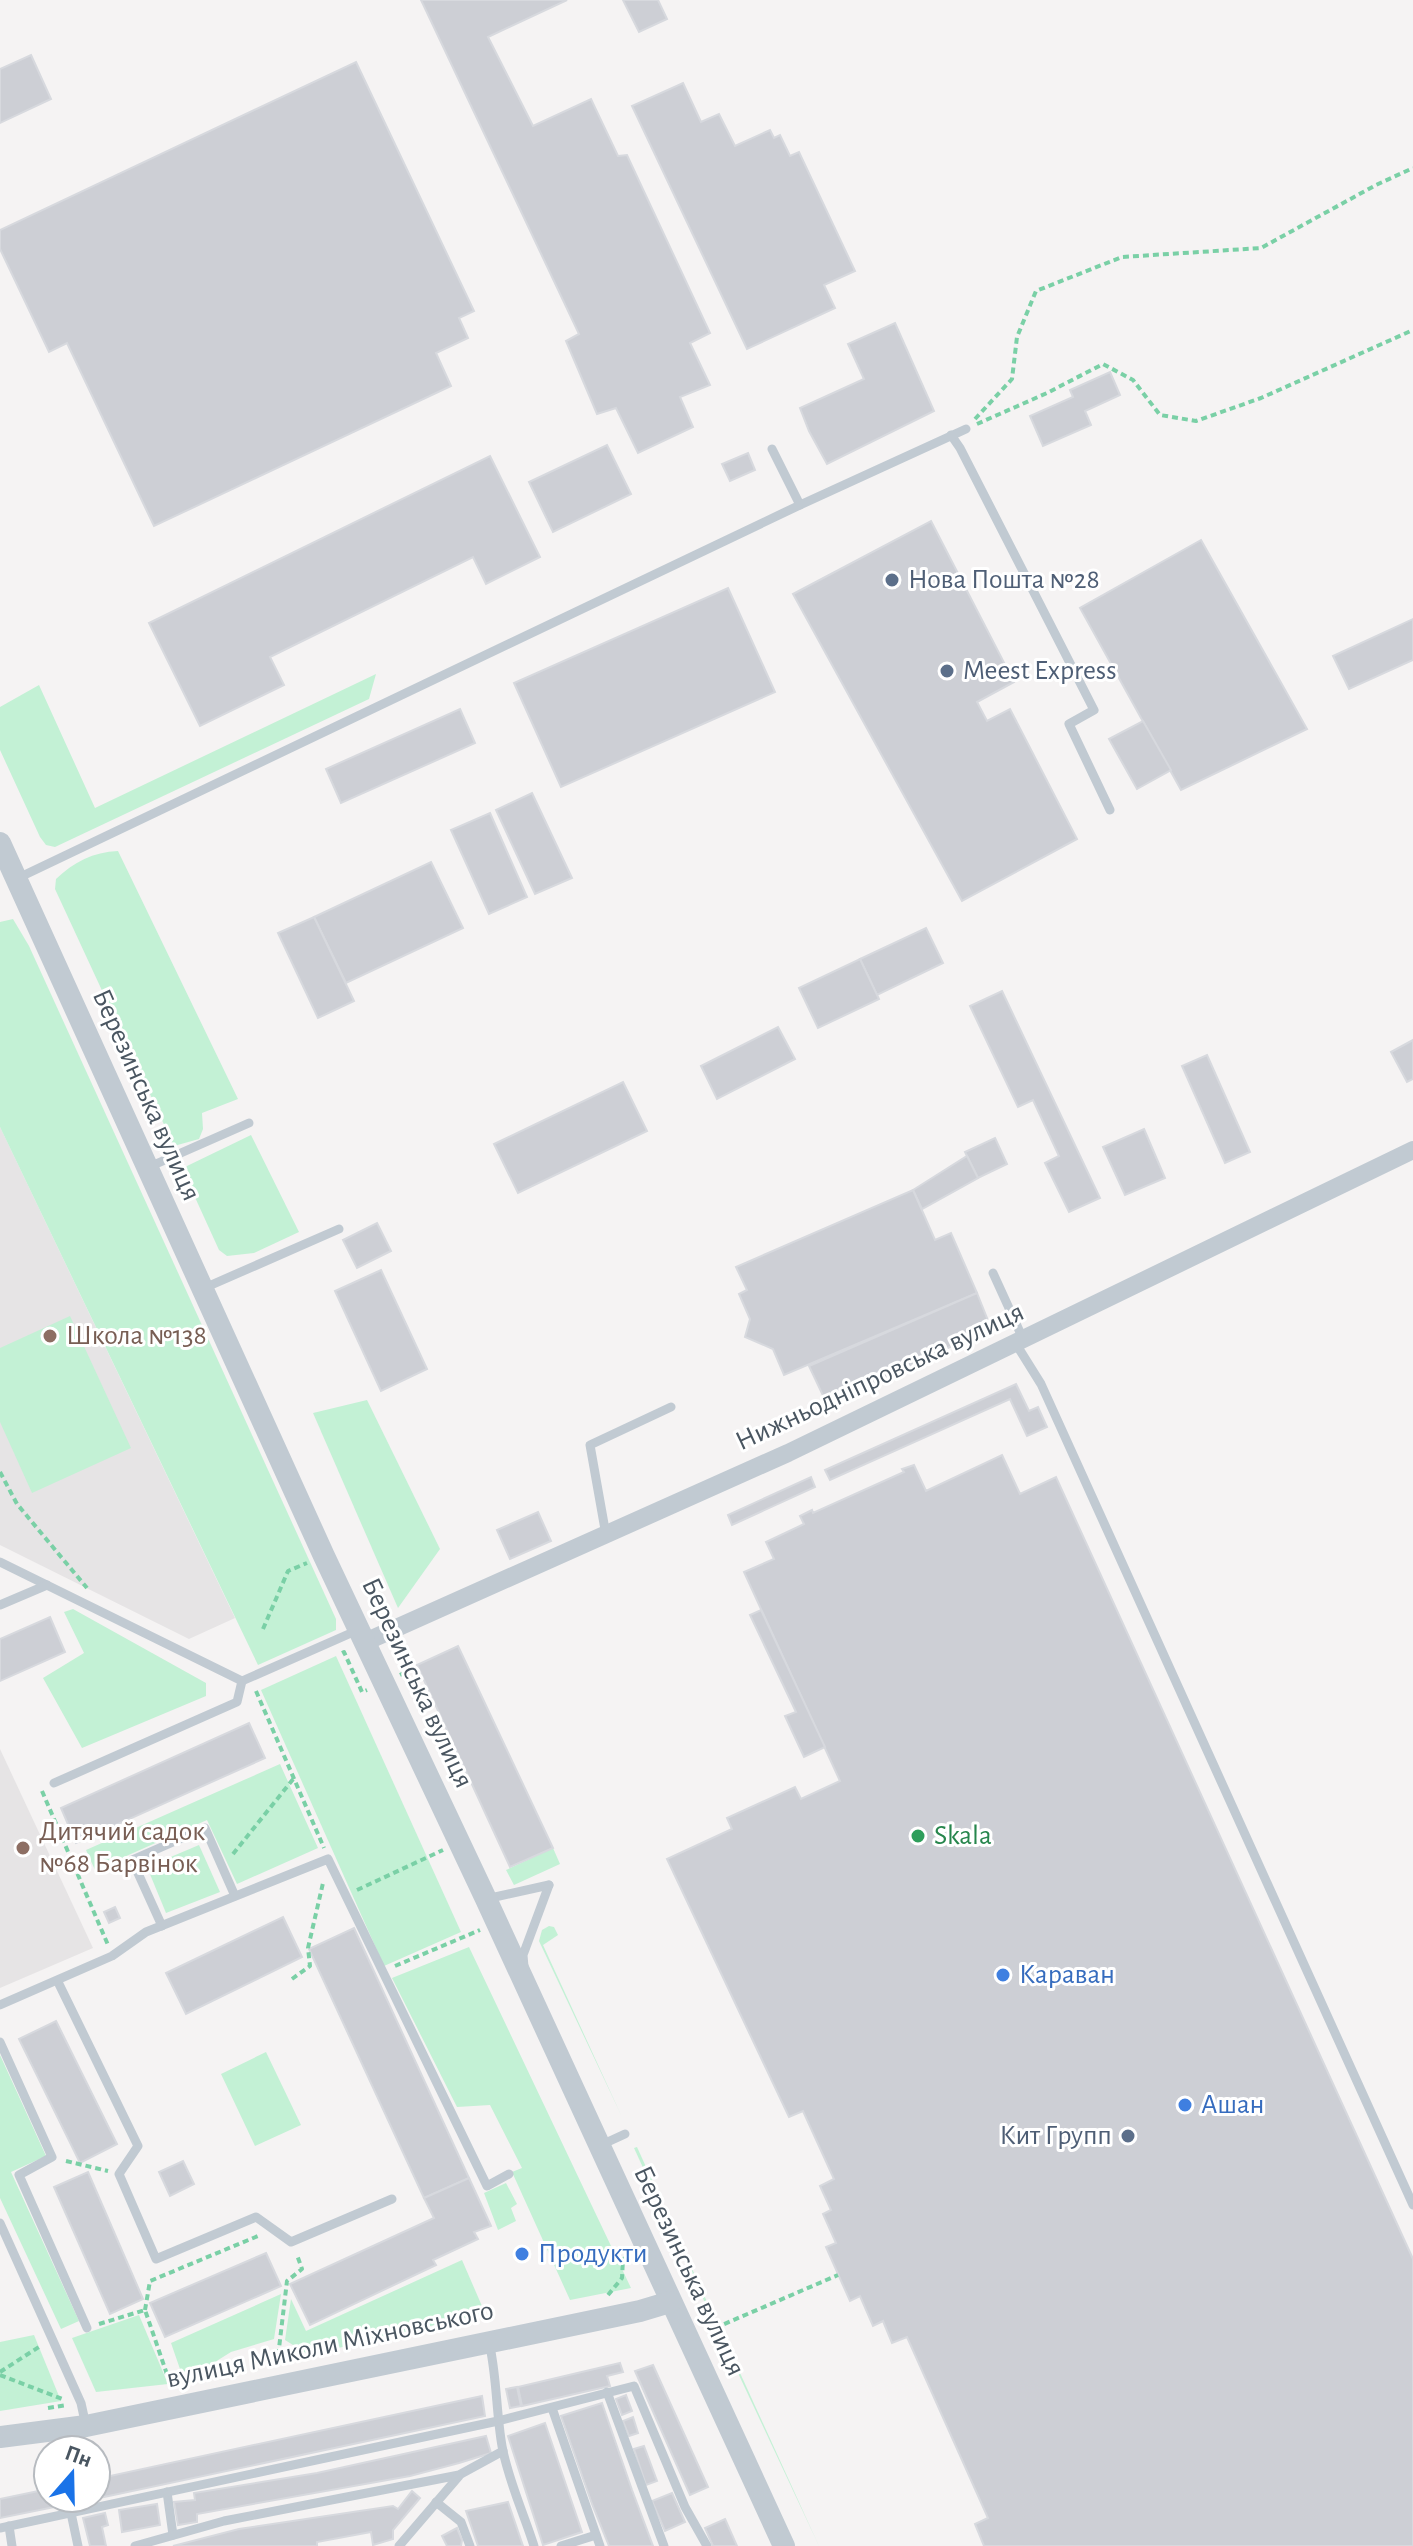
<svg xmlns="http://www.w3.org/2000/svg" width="1413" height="2546" viewBox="0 0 1413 2546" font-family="'Alegreya Sans',sans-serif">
<rect width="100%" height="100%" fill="#f5f3f3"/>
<g fill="#e6e4e5">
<polygon points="0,1127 235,1618 189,1639 0,1545"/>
<polygon points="0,1749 93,1948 0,1988"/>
</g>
<g fill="#c3f1d5">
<polygon points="376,674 369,699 55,847 46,845 40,837 0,750 0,707 39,685 95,808"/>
<path d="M118,851l120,248 -36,14 1,16 -4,10 -25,7 -119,-257 1,-10c18,-17 37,-27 62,-28z"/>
<polygon points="13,919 29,946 336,1619 336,1630 258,1665 0,1127 0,922"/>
<polygon points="251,1135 299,1232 254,1253 227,1256 219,1250 183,1171 187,1166"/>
<polygon points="70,1316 131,1448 32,1493 0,1422 0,1348"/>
<polygon points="367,1400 440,1549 398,1608 313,1413"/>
<polygon points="73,1609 206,1683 206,1696 82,1748 43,1678 84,1653 64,1612"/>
<polygon points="336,1656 461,1932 384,1966 261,1690"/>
<polygon points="280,1764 318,1848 237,1884 207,1820 95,1870 86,1850"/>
<polygon points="199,1845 220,1892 166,1913 147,1867"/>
<polygon points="553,1848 560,1864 514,1885 506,1870"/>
<polygon points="549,1926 554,1927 558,1935 543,1945 622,2117 539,1941 542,1930"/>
<polygon points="469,1947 631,2288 570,2300 512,2172 522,2168 490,2105 457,2107 392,1978"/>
<polygon points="266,2052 301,2125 255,2146 221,2074"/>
<polygon points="0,2055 46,2156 11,2172 79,2321 61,2329 0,2198"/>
<polygon points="637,2147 713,2315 711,2316 634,2148"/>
<polygon points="506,2183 517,2204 511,2208 516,2221 498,2230 484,2193"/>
<polygon points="462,2260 485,2313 309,2355 285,2340 291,2299 306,2331"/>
<polygon points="281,2294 274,2339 231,2352 207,2367 181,2372 171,2343"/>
<polygon points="139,2315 168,2384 96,2392 72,2338"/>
<polygon points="34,2335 61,2401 0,2411 0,2342"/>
<polygon points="725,2340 819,2546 723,2341"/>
</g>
<g fill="#cdcfd5" stroke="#d7d9de" stroke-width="2">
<polygon points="421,0 567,0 488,37 533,126 591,99 618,156 627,155 710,333 690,343 710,385 680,397 693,427 638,453 616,408 597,414 566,341 579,334"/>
<polygon points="623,0 658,0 667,19 639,32"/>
<polygon points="31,55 51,99 0,123 0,69"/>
<polygon points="356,62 474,311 459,318 468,338 436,353 451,386 154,526 67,343 49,352 0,249 0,230"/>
<polygon points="683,83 701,122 719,114 735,146 770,130 774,138 780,135 790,156 799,152 855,271 824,285 835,308 747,349 632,106"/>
<polygon points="895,323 934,411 827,464 809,431 800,408 864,379 848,344"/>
<polygon points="1110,372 1120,395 1085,411 1091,425 1043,446 1030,416 1073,397 1070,390"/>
<polygon points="607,445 631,494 553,532 529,482"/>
<polygon points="748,453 755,470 730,481 722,464"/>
<polygon points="490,456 540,557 486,584 473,557 270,657 284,685 200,726 149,623"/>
<polygon points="931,521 1014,682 977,702 987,721 1010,709 1077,839 962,901 793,594"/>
<polygon points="1201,540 1307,729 1181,790 1080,608"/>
<polygon points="728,588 775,692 561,787 514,683"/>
<polygon points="1413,619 1413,660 1349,689 1333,656"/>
<polygon points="460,709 475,743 341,803 326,769"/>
<polygon points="1143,721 1171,770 1137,789 1109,739"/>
<polygon points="532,793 572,878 535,894 496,810"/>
<polygon points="490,813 527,897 489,914 451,830"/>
<polygon points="431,862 463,928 346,983 314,917"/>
<polygon points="314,917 354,1001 318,1018 278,933"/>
<polygon points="926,928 943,963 877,995 860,959"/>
<polygon points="860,959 879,999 818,1028 799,988"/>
<polygon points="1002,991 1100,1198 1069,1212 1045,1163 1059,1156 1033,1100 1018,1107 970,1006"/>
<polygon points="778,1027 795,1059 717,1099 701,1066"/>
<polygon points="1413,1040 1413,1079 1407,1082 1391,1052"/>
<polygon points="1207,1055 1250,1152 1225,1163 1182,1066"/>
<polygon points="623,1082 647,1131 518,1193 494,1144"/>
<polygon points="1144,1129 1165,1178 1125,1195 1103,1147"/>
<polygon points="995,1138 1007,1164 978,1178 965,1152"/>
<polygon points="967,1156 978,1178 922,1209 913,1190"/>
<polygon points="913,1190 935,1240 951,1233 977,1293 784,1375 773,1349 745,1337 750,1319 739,1294 747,1290 736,1267"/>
<polygon points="377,1223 391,1251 357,1268 343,1240"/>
<polygon points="381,1270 427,1369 381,1391 335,1291"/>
<polygon points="977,1293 991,1328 827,1404 809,1366"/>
<polygon points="1016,1384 1029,1411 1038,1407 1047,1427 1027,1436 1010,1399 830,1480 825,1470"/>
<polygon points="1002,1455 1020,1494 1056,1477 1413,2259 1413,2546 984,2546 975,2524 988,2518 907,2337 892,2343 883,2321 873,2326 860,2296 850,2301 826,2247 836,2243 823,2214 831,2210 820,2186 834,2179 803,2111 789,2117 667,1859 732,1829 727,1818 795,1787 801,1799 840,1781 744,1572 774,1559 766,1542 804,1524 800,1516 812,1510 813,1513 904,1472 902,1469 914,1465 926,1491"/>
<polygon points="811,1477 815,1487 732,1525 728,1515"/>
<polygon points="538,1512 551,1541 510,1559 497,1530"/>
<polygon points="761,1610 825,1747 804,1757 785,1716 796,1712 750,1615"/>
<polygon points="50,1617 65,1652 0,1681 0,1639"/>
<polygon points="458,1646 553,1848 510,1867 417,1665"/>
<polygon points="249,1723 265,1758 76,1843 61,1808"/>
<polygon points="115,1907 120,1918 109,1923 104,1912"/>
<polygon points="283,1917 302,1957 186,2014 166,1973"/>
<polygon points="354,1928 469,2178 424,2198 309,1949"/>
<polygon points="56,2021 117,2144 80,2163 19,2039"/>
<polygon points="183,2161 194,2184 170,2196 159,2172"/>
<polygon points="88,2172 143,2299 110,2314 54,2187"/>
<polygon points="469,2178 491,2226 474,2232 478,2239 433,2260 436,2265 310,2325 290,2284 434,2218 424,2198"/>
<polygon points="266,2253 281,2286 165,2337 150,2303"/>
<polygon points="620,2363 623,2372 607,2376 610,2386 522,2406 518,2387"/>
<polygon points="653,2365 708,2487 690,2495 635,2371"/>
<polygon points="517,2387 521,2406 510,2408 506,2389"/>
<polygon points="626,2395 632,2411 622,2415 616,2399"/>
<polygon points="482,2396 485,2416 104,2497 0,2518 0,2499 48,2489 48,2498 96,2498 96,2479"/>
<polygon points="602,2403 632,2490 653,2546 609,2546 592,2504 561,2416"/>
<polygon points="633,2417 638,2433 629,2436 623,2421"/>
<polygon points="545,2423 582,2532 543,2545 508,2436"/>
<polygon points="486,2436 491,2453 459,2463 410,2476 197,2514 197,2522 178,2525 174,2502 195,2500 194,2493 317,2473"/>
<polygon points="644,2446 657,2481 646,2485 634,2449"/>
<polygon points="412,2491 420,2498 393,2530 393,2539 373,2545 371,2532 317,2542 317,2546 173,2546 239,2529 393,2506 398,2509"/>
<polygon points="672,2493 685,2522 665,2531 652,2501"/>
<polygon points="508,2502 523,2546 478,2546 466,2511"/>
<polygon points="157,2504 160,2525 122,2532 119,2510"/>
<polygon points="105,2513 108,2525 102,2527 106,2546 90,2546 83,2518"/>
<polygon points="725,2519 737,2546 713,2546 705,2528"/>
<polygon points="457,2528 462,2540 461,2546 447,2546 442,2536"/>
</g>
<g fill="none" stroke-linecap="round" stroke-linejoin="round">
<g stroke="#7ad0a6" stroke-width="4" stroke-dasharray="6 4" stroke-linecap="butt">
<polyline points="975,419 1012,379 1017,337 1036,291 1122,257 1261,248 1376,185 1413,168"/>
<polyline points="977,424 1047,393 1103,364 1133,380 1160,415 1196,421 1261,398 1413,330"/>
<polyline points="0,1472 17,1504 87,1588"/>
<polyline points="263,1629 288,1571 307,1563"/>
<polyline points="342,1653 344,1652 362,1692 367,1690"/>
<polyline points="400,1675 412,1669"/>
<polyline points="256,1691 324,1848"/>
<polyline points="42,1791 108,1945"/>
<polyline points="233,1854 294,1778"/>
<polyline points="357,1890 443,1850"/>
<polyline points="395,1966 480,1930"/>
<polyline points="292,1979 310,1966 308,1948 323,1883"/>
<polyline points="66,2161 108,2171"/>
<polyline points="608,2295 622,2278 623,2259 628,2257"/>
<polyline points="145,2310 150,2281 258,2236"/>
<polyline points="99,2324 145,2310 171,2386"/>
<polyline points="715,2328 838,2275"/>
<polyline points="277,2365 287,2281 302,2269 297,2255"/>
<polyline points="0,2372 42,2345"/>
<polyline points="0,2375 65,2400"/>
<polyline points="48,2408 67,2405"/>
</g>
<g stroke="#c1cad2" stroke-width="9">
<polyline points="951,435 960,448 1094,710 1069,724 1110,810"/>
<polyline points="772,449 800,505"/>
<polyline points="16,879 800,505 966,429"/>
<polyline points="149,1167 249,1123"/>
<polyline points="993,1273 1024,1341"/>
<polyline points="202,1289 339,1229"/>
<polyline points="1016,1344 1041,1384 1413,2205"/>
<polyline points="606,1535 590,1445 671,1407"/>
<polyline points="0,1562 242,1681 358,1630"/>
<polyline points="0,1605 47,1585"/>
<polyline points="54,1783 237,1702 242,1681"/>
<polyline points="486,1899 549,1885"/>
<polyline points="162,1926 132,1860 205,1828 235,1896"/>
<polyline points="524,1967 523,1955 549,1885"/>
<polyline points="58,1982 138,2146 119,2174 156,2259 256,2217 291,2242 392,2199"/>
<polyline points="0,2005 112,1956 146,1932 328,1859 487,2186 509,2174"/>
<polyline points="0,2042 52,2157 19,2175 87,2328"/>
<polyline points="601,2145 625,2134"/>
<polyline points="0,2223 81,2403 86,2426"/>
<path d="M489,2342c8,34 7,70 13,104 6,34 22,68 32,100"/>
<polyline points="607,2392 664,2546"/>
<polyline points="552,2408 600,2546"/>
<polyline points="167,2492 173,2535"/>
<polyline points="436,2502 461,2522 470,2546"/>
<polyline points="71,2513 78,2546"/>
<polyline points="9,2526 12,2546"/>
<polyline points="0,2528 498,2421 634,2386 685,2507 707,2546"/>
<polyline points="135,2546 224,2521 459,2475 503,2451"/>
<polyline points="399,2546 459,2476"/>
<polyline points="561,2546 596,2535"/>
</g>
<polyline stroke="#c1cad2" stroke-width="18" points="365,1642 788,1453 1413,1150"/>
<g stroke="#c1cad2" stroke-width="22">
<polyline points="0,843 324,1556 486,1899 784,2546"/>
<polyline points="0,2437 86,2426 640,2311 670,2302"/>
</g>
</g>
<g fill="#5c6f8a" stroke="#fff" stroke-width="3">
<circle cx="892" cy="580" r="8"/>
<circle cx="947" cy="671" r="8"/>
<circle cx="1128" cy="2136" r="8"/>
</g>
<g fill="#8d6e63" stroke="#fff" stroke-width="3">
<circle cx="50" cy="1336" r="8"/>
<circle cx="23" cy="1848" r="8"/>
</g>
<circle fill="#2e9e5b" stroke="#fff" stroke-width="3" cx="918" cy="1836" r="8"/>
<g fill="#3f7fe0" stroke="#fff" stroke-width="3">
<circle cx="1003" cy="1975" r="8"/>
<circle cx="1185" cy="2105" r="8"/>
<circle cx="522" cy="2254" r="8"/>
</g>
<g text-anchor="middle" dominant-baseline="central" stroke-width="6" stroke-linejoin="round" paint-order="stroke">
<g font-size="28" fill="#4e5e75" stroke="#fff" text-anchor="start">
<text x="908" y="580">Нова Пошта №28</text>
<text x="963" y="671">Meest Express</text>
<text x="1112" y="2136" text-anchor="end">Кит Групп</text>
</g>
<g font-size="28" fill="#4a5661" stroke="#fff">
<text transform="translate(146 1095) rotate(66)">Березинська вулиця</text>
<text transform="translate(880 1377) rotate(-25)">Нижньодніпровська вулиця</text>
<text transform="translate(417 1683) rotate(65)">Березинська вулиця</text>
<text transform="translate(689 2271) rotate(65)">Березинська вулиця</text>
<text transform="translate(330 2345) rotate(-12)">вулиця Миколи Міхновського</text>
</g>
<g font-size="28" fill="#785e54" stroke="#fff" text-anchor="start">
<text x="66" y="1336">Школа №138</text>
<text x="39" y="1832">Дитячий садок<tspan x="39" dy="32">№68 Барвінок</tspan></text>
</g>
<g font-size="28" fill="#27864d" stroke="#fff" text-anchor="start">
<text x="934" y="1836">Skala</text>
</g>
<g font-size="28" fill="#366cbe" stroke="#fff" text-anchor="start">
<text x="1019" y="1975">Караван</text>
<text x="1201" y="2105">Ашан</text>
<text x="538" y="2254">Продукти</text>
</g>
</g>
<g transform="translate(72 2474) rotate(20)"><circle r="38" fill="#ffffff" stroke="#b7bbc0" stroke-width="2"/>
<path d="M0-6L14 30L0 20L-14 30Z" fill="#1a73e8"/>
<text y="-12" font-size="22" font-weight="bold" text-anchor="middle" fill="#4a5661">Пн</text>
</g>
</svg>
